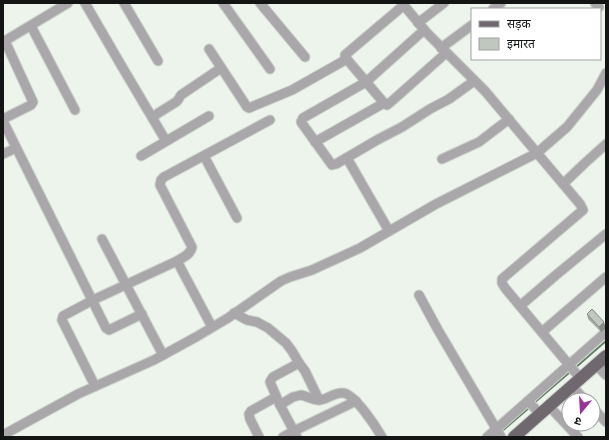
<svg xmlns="http://www.w3.org/2000/svg" width="609" height="440" viewBox="0 0 609 440" font-family="'Roboto Serif','Noto Sans Devanagari',serif">
<rect width="100%" height="100%" fill="#ecf4ec"/>
<g fill="none" stroke-linecap="round" stroke-linejoin="round">
<g stroke="#657e67" stroke-width="2">
<polyline points="575,368 606,341"/>
<polyline points="534,403 570,372"/>
<polyline points="501,432 530,407"/>
</g>
<g stroke="#c9d0c9" stroke-width="11">
<g id="minor">
<polyline points="85,3 121,65 166,141"/>
<polyline points="124,3 158,61"/>
<polyline points="223,3 270,69"/>
<polyline points="260,3 305,57"/>
<polyline points="595,3 599,7"/>
<polyline points="404,5 345,55 345,57 384,103 387,105 392,101 446,53"/>
<polyline points="493,9 501,3"/>
<polyline points="418,23 444,3"/>
<polyline points="31,26 75,110"/>
<polyline points="424,30 366,82 303,118 301,122 332,165 336,164 377,140 402,127 430,109 449,99 474,81"/>
<polyline points="3,42 68,3"/>
<polyline points="441,48 472,25"/>
<polyline points="209,49 247,107 249,108 292,90 347,59"/>
<polyline points="152,117 176,102 178,100 181,95 221,68"/>
<polyline points="3,119 31,105 33,102 5,41"/>
<polyline points="3,121 106,328 109,330 142,314"/>
<polyline points="315,142 384,103"/>
<polyline points="3,154 16,148"/>
<polyline points="141,156 209,116"/>
<polyline points="204,156 237,218"/>
<polyline points="347,158 389,231"/>
<polyline points="442,159 479,142 509,119"/>
<polyline points="563,184 585,163 606,144"/>
<polyline points="102,239 163,355"/>
<polyline points="177,261 212,327"/>
<polyline points="419,295 438,330 501,437"/>
<polyline points="520,306 556,275 606,234"/>
<polyline points="234,313 247,320 257,322 268,328 286,343 292,351 299,363"/>
<polyline points="542,332 606,277"/>
<polyline points="596,365 606,375"/>
<polyline points="580,378 505,288 502,283 502,279 583,210 580,204 537,153 567,127 597,90 606,73"/>
<path d="M95,386l-33,-66 1,-4 30,-16 84,-39c7,-4 14,-7 15,-14l-32,-62 1,-5 3,-3 106,-57"/>
<polyline points="572,386 585,400"/>
<polyline points="528,401 540,414"/>
<polyline points="280,405 270,382 271,380 273,377 299,363 305,371 319,400"/>
<polyline points="549,406 578,437"/>
<polyline points="593,408 606,422"/>
<polyline points="3,435 78,394 154,360 196,337 228,318 281,281 290,277 312,270 360,248 436,204 537,153 485,91 427,33 402,3"/>
<polyline points="259,437 250,419 249,414 251,411 276,397"/>
<polyline points="283,437 294,431 356,401"/>
<path d="M297,437l-17,-32 13,-8 8,-2c5,1 12,5 18,5 8,0 15,-8 24,-7 12,1 33,34 39,44"/>
<polyline points="487,437 606,332"/>
</g>
</g>
<g stroke="#c9d0c9" stroke-width="14">
<polyline id="major" points="514,437 606,356"/>
</g>
<use href="#minor" stroke="#aaa7aa" stroke-width="9"/>
<use href="#major" stroke="#6f696f" stroke-width="12"/>
</g>
<polygon fill="#a4aba4" points="587,314 606,326 606,328 601,332 588,319"/>
<polygon fill="#868b86" points="604,322 606,328 601,332 599,327"/>
<g fill="#bfc7bf" stroke="#868b86">
<polygon points="592,309 604,322 599,327 587,314"/>
<polygon points="606,364 606,369 604,366"/>
</g>
<rect width="609" height="440" fill="none" stroke="#121513" stroke-width="8"/>
<rect x="471" y="8" width="130" height="52" fill="#ffffff" stroke="#a0a1a1"/>
<rect x="479" y="21" width="20" height="6" fill="#6f696f" stroke="#a0a1a1"/>
<text x="507" y="28" font-size="12" fill="#121513">सड़क</text>
<rect x="479" y="38" width="20" height="12" fill="#bfc7bf" stroke="#a0a1a1"/>
<text x="507" y="48" font-size="12" fill="#121513">इमारत</text>
<g transform="translate(581 412) rotate(198)"><circle r="19" fill="#ffffff" stroke="#a0a1a1"/>
<path d="M0-3L7 15L0 10L-7 15Z" fill="#973399"/>
<text y="-6" font-size="11" font-weight="bold" text-anchor="middle" fill="#121513">उ</text>
</g>
</svg>
